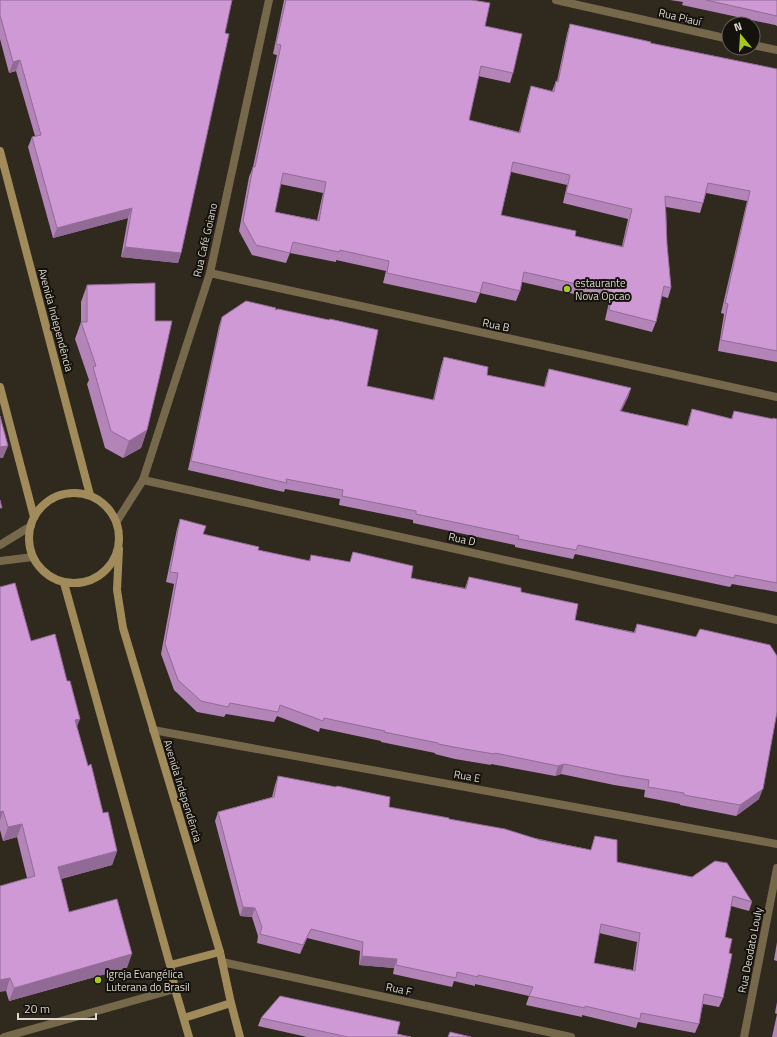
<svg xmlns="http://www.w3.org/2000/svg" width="777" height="1037" viewBox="0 0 777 1037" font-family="'Titillium Web',sans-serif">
<rect width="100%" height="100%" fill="#30291e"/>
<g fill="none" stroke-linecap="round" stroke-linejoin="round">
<g stroke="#76684b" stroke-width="8">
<polyline points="556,0 729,39"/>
<polyline points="753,45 777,50"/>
<polyline points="210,273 777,397"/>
<polyline points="143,480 777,620"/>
<polyline points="117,521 143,480 210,273 269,0"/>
<polyline points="0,545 31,526"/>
<polyline points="0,561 33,557"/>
<polyline points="153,730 777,844"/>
<polyline points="222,962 571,1037"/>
<polyline points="4,1037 175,989"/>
<polyline points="744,1037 777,868"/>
</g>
<g stroke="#a18b5b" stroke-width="8">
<polyline points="0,151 90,495"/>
<polyline points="0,387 34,517"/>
<circle cx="74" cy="538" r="45"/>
<polyline points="119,549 117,590 123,628 220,952 231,1003 240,1037"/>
<polyline points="64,583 170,965 175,989 189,1037"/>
<polyline points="170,965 220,952"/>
<polyline points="184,1018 231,1003"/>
</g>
</g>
<g fill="#b284b8" fill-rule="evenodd">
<polygon points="0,0 225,33 181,253 178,263 121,257 128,218 53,238 28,147 32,137 35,136 16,71 9,73 0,39"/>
<path d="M284,0h188l13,26 28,47 -3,10 -32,-7 -9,44 50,12 9,-36 3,-10 21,5 4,-10h1l10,-47 3,-10 81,19 126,26v293l-59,-11 6,-37 -3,-1 26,-112 -41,-8 -6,20 -34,-6 1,37 4,44 -3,10 -7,-2 -5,26 -4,10 -47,-12 4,-18 -87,-20 -2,9 -4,10 -36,-8 -4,10 -93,-20 3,-12 -50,-11v2l-46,-9 -4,10 -34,-8 -13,-24 10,-54 4,-10 24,-112 -4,-1zM511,172l56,13 -4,18 65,16 -6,27 -47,-10 -74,-21zM280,184l43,9 -6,27 -42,-8z"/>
<polygon points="670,0 777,0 777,26 775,25 682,5 683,2"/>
<polygon points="87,285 147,430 141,448 123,458 105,448 87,384 89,380 75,339 81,322 81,302"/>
<polygon points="275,310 367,386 433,400 441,366 444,357 487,375 544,387 546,378 549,369 631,388 628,397 621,411 687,426 689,418 692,409 731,419 734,411 772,419 777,419 777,592 732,584 730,587 575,554 573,559 515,547 515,545 413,523 413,520 339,505 340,499 285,489 284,492 188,470 219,326 222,317"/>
<polygon points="180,519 203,534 258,550 309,561 311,555 350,562 353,552 411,578 465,588 469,577 521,592 575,620 634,632 637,624 759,799 736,816 680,805 680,804 644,797 645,790 614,785 561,774 555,776 491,764 491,765 455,759 435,754 435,753 381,742 381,741 320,728 319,732 277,716 274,722 226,714 224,717 197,712 174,690 161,654 174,584 166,582 177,529"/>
<polygon points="0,587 31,641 77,727 88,766 103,813 117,851 112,865 61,879 69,912 127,968 9,1001 6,991 27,878 17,837 3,841 0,830"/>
<path d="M278,776l111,31 202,43 4,-14 22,26 135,40 -3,9 -18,-5 -6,31 4,16 -6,45 -4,9 -16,-3 -4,20 -4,9 -57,-11 -2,6 -54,-13v2l-56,-12 3,-9 -54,-12v2l-21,-5 -2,6 -59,-13 1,-6 -35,-3 1,-14 -53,-13 -7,16 -43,-11 1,-7 -6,-19 -12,-1 -25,-95 3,-9 54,-15 3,-12zM599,933l38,9 -4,28 -39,-7z"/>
<polygon points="777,942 777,961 774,960"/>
<polygon points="777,1002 777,1037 772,1037 777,1014 775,1013"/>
<polygon points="261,1018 397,1034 411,1037 307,1037 258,1026"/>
</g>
<g fill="#916b96">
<polygon points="20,60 16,71 9,73 13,62"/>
<polygon points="132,208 128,218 53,238 57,228"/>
<polygon points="125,247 181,253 178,263 121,257"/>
<polygon points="631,388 628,397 617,420 620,411"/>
<polygon points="147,430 141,448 123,458 129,441"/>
<polygon points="8,446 3,458 0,458 0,447"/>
<polygon points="80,719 75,732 75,720"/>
<polygon points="564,764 561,774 555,776 558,766"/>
<polygon points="763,789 759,799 736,816 740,805"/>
<polygon points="3,811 0,821 0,812"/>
<polygon points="22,824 17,837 3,841 8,827"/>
<polygon points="117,851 112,865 53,881 58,867"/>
<polygon points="243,907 255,908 252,917 240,916"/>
<polygon points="311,929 307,938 300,954 303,945"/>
<polygon points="132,954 127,968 9,1001 14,988"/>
<polygon points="362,956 397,959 394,968 359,965"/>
<polygon points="10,978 6,991 0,992 0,980"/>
</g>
<g fill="#cf99d6" stroke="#916b96" fill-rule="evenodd">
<polygon points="0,0 232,0 225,33 229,34 181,253 125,247 132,208 57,228 32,137 41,135 20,60 13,62 0,15"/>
<path d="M286,0h186l18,3 -5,23 37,8 -9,39 -32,-7 -12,54 51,13 11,-47 23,6 2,-11 2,1 12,-58 81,18 -1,1 127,26v282l-56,-11 7,-36 -3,-1 25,-112 -42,-8 -5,20 -38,-7 2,48 4,44 -7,-2 -8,36 -47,-12 3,-18 -88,-20 -4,19 -37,-9 -3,11 -93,-20 2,-12 -49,-11 -1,2 -46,-10 -3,11 -34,-8 -13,-24 10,-54h2l26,-122 -5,-1zM513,162l57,13 -4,18 66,16 -9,38 -48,-11 1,-5 -75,-16zM283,173l43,9 -7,39 -44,-9z"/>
<polygon points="706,0 777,0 777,16"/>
<polygon points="155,283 155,321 172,321 162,366 147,430 129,441 111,431 93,367 96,366 81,322 87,322 87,285"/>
<polygon points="246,301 276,308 275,310 278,309 329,320 330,319 378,330 367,386 434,400 444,357 488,367 487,375 545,387 549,369 631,388 620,411 688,426 692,409 732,419 734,411 773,419 773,418 777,419 777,583 735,575 734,578 578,545 576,550 518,539 519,536 416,514 416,511 342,496 343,490 286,479 287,483 191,461 222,317"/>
<polygon points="0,416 8,446 0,447"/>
<polygon points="0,500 2,508 0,508"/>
<polygon points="180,519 206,526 203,534 259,547 258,550 310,561 311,555 350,562 353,552 413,566 411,578 466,589 469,577 521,588 521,592 578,604 575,620 635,633 637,624 696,637 700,629 770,645 777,656 777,712 763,789 740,805 684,795 684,793 648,787 649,780 618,775 564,764 558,766 495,753 494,754 459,748 438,744 438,743 384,732 385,731 324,718 323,721 280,705 278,712 230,703 228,707 201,701 178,680 165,644 178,573 170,572"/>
<polygon points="15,583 31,641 55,634 67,681 70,681 80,719 75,720 88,766 91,764 103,813 108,812 117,851 58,867 69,912 117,899 132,954 14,988 10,978 0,980 0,886 35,876 22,824 8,827 3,811 0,812 0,587"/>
<path d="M278,776l58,11 1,-1 53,11 -1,10 60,11v1l56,10 35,11 51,10 4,-14 22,4v22l75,15 23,-16 12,2 25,39 -19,-6 -8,41 7,2 -3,14 3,1 -9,44 -19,-4 -5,30 -58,-11 -1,6 -55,-13v2l-56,-12 4,-9 -55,-12v2l-21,-5 -1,6 -60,-13 1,-6 -35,-3 1,-14 -52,-13 -8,16 -43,-11 2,-7 -7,-19 -12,-1 -25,-95 56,-15zM601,924l39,9 -5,38 -41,-8z"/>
<polygon points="280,996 400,1022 397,1034 411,1037 348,1037 261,1018"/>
<polygon points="450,1032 471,1037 448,1037"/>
</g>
<g fill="#a7c81e" stroke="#15120d" stroke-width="1.5">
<circle cx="567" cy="289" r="4"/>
<circle cx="98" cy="980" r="4"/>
</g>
<g text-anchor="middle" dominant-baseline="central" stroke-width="4" stroke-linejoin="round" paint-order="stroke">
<g font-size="11" fill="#dbd7cf" stroke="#15120d">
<text transform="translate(680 17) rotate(13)">Rua Piauí</text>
<text transform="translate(205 240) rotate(-77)">Rua Café Goiano</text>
<text transform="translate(56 320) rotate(75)">Avenida Independência</text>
<text transform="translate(496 325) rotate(12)">Rua B</text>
<text transform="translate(462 539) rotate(12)">Rua D</text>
<text transform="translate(467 776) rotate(10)">Rua E</text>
<text transform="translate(183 791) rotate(73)">Avenida Independência</text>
<text transform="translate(750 950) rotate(-79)">Rua Deodato Louly</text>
<text transform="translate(399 989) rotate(12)">Rua F</text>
</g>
<g font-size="11" fill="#dbd7cf" stroke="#15120d" text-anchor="start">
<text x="575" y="283">estaurante<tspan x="575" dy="13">Nova Opcao</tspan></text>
<text x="106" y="974">Igreja Evangélica<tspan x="106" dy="13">Luterana do Brasil</tspan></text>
</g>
</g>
<g transform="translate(741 36) rotate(342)"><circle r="19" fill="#15120d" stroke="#64615b"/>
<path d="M0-3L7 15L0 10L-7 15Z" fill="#a7c81e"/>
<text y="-6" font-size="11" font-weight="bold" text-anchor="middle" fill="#dbd7cf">N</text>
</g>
<path d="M18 1013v6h78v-6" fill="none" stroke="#dbd7cf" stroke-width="2"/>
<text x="24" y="1013" font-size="12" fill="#dbd7cf" stroke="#15120d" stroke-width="3" paint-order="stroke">20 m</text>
</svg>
